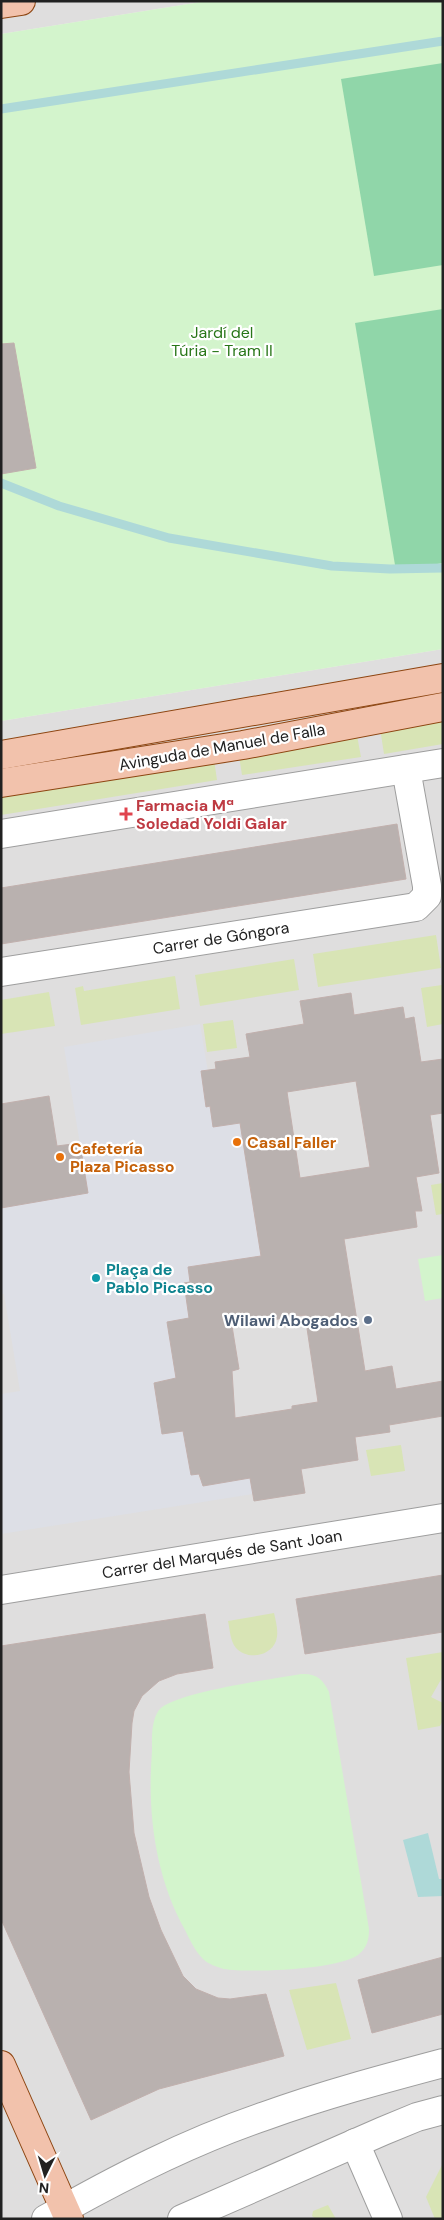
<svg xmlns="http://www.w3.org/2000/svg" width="444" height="2220" viewBox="0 0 444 2220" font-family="'DM Sans',sans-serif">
<rect width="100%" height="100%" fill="#f0ece9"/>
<g fill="#dfdede">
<polygon points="1,1 207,1 1,34"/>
<polygon points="443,649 443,2219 1,2219 1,721"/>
</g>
<g fill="#d8e4b5">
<polygon points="443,717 443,744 384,754 380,728"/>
<polygon points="356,730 361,757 242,775 239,756"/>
<polygon points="214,759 217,780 1,815 1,794"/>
<polygon points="436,935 441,968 318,987 313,954"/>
<polygon points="294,959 299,990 200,1006 195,975"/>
<polygon points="175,976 180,1009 81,1025 75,988 83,986 84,991"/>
<polygon points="442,985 443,1024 427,1027 421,988"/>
<polygon points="49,992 55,1026 1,1034 1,1000"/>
<polygon points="233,1020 237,1048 207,1052 203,1024"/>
<polygon points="443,1183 443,1214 436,1215 431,1185"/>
<polygon points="401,1445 405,1471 371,1476 366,1450"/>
<path d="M274,1613c2,9 5,19 2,28 -6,16 -29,19 -40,7 -6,-7 -6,-18 -8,-27z"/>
<polygon points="443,1652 443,1676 431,1697 443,1703 443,1720 440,1726 418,1730 406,1658"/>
<polygon points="336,1983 351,2039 307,2050 289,1990"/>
<polygon points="443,2163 443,2219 435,2219 426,2197"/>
<polygon points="328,2205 336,2219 316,2219 312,2216 313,2211"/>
</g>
<g fill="#d3f4cc">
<polygon points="207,1 443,1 443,649 1,721 1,34"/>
<polygon points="443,1255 443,1298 425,1301 418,1259"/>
<path d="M301,1674c15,-1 22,5 28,18l40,237c0,11 -2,19 -11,26 -21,15 -109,18 -134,14 -7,-2 -16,-5 -21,-10 -8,-8 -13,-19 -18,-29 -30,-54 -38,-118 -33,-179 0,-13 -1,-30 7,-41 15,-18 115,-31 142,-36z"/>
</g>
<g fill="#90d6a9">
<polygon points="443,63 443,265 374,276 341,79"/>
<polygon points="443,309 443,563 396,571 355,323"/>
</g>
<polygon fill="#dddfe6" points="200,1024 216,1120 239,1117 262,1262 197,1324 183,1378 160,1382 190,1429 199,1479 249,1471 253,1494 1,1534 1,1394 20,1391 4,1294 1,1294 1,1207 88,1193 64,1047"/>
<polygon fill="#aed9d8" points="428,1833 439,1879 443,1879 443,1896 418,1897 403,1840"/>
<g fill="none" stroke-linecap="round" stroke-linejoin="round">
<g stroke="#aed9d8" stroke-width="9">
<polyline points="1,109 443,41"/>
<polyline points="1,483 59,506 169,538 332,566 390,569 443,568"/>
</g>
</g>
<g fill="#b9b1af" stroke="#c1b0ad" fill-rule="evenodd">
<polygon points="14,343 36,468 1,474 1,344"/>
<polygon points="397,824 406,879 1,944 1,888"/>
<path d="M351,993l3,22 49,-8 2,12 9,-2 7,45 22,-3v54l-13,2 9,58 -23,4 6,34h-7l2,16 -73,12 21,132 27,-5 4,23 47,-8v35l-54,9 1,7 -35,5 3,23 -57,9 4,24 -51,8 -4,-23 -47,8 -4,-12 -8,1 -8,-44 -21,3 -8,-51 22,-5 -9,-56 22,-4 -5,-35 6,-1 -2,-15 73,-11 -21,-133 -27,4 -3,-21 -4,1 -5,-36 15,-2 -1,-7 35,-5 -4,-23 58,-10 -4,-23zM356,1081l14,86 -70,11 -13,-86zM305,1315l13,87 -26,4v3l-57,9 -3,-47 7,-2 -7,-43z"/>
<polygon points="49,1096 57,1146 80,1143 88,1193 1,1208 1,1104"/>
<polygon points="443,1575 443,1632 305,1654 296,1599"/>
<polygon points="205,1614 213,1668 177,1674 159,1681 142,1696 134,1711 132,1723 129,1772 134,1833 149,1897 161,1930 183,1976 196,1989 218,1998 230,1999 266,1994 284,2056 159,2089 91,2120 1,1919 1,1646"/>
<polygon points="443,1957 443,2014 372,2033 358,1980"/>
</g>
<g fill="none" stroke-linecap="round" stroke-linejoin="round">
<g stroke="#9e9e9e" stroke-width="30">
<g id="minor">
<polyline points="1,834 443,763"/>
<polyline points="1,972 416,907 427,896 427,886 406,769"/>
<polyline points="1,1590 443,1518"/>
<polyline points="355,2143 388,2219"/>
<path d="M46,2219c70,-40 142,-77 219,-103 58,-21 118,-37 178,-53"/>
<polyline points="182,2219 383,2131 417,2117 443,2110"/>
</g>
</g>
<g stroke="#8d4511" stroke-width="30">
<g id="major">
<polyline points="1,4 21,1"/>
<polyline points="1,755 443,678"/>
<polyline points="1,783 243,745 443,707"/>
<polyline points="1,2065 69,2219"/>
</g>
</g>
<use href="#minor" stroke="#fff" stroke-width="28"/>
<use href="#major" stroke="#f2c2ac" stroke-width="28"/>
</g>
<path fill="#e0444e" stroke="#fff" stroke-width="2" d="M123.5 806.5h5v5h5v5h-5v5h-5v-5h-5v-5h5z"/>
<g fill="#e8710a" stroke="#fff" stroke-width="2">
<circle cx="237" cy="1142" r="5"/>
<circle cx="60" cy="1157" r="5"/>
</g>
<circle fill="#0f9aa8" stroke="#fff" stroke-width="2" cx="96" cy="1278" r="5"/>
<circle fill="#5c6f8a" stroke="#fff" stroke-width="2" cx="368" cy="1320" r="5"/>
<g text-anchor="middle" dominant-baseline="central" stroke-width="4.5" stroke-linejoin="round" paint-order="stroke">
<g font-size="16" fill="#287618" stroke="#fff">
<text x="222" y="332">Jardí del<tspan x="222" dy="18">Túria - Tram II</tspan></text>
</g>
<g font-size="16" fill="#212121" stroke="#fff">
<text transform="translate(222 747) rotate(-10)">Avinguda de Manuel de Falla</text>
<text transform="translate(221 938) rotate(-9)">Carrer de Góngora</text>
<text transform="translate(222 1554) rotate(-9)">Carrer del Marqués de Sant Joan</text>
</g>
<g font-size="16" font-weight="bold" fill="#be3a42" stroke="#fff" text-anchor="start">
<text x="136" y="805">Farmacia Mª<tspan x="136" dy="18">Soledad Yoldi Galar</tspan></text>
</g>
<g font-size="16" font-weight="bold" fill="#c56008" stroke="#fff" text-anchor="start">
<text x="247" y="1142">Casal Faller</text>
<text x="70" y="1148">Cafetería<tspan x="70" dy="18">Plaza Picasso</tspan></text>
</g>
<g font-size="16" font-weight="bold" fill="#0d838f" stroke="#fff" text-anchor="start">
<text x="106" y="1269">Plaça de<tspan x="106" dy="18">Pablo Picasso</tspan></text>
</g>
<g font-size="16" font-weight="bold" fill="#4e5e75" stroke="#fff" text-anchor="end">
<text x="358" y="1320">Wilawi Abogados</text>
</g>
</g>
<rect width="444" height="2220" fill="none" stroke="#212121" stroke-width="5"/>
<g transform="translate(45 2175) rotate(185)" stroke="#ffffff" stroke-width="4" paint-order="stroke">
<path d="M0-4L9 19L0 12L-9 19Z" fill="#212121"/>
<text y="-8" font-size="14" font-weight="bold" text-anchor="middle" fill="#212121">N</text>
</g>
</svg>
